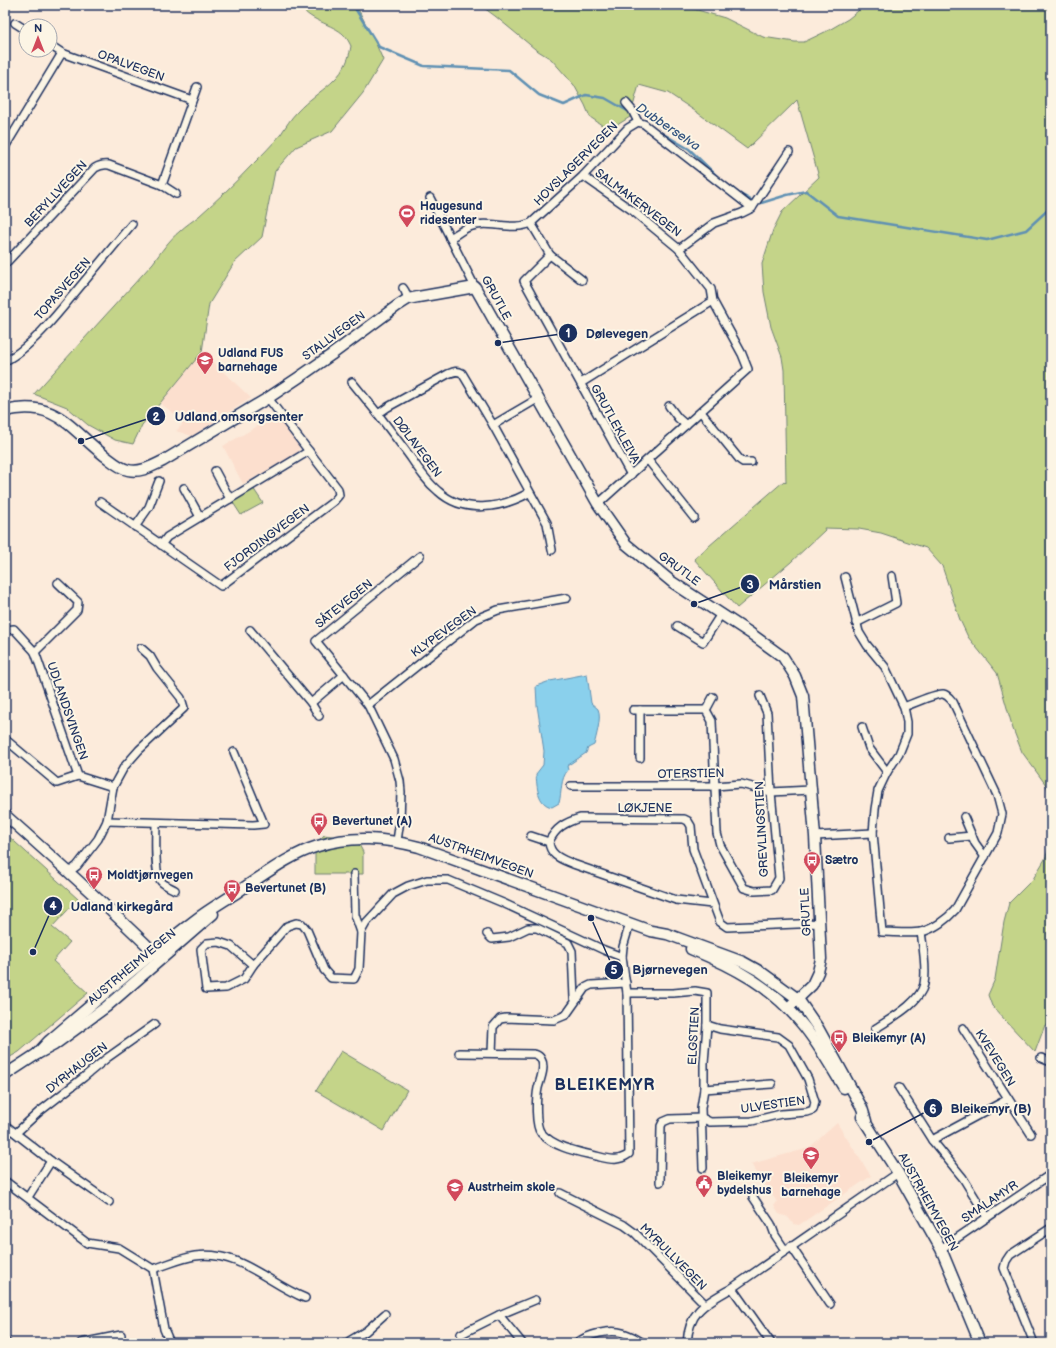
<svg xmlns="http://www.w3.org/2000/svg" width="1056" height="1348" viewBox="0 0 1056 1348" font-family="'Balsamiq Sans',sans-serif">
<rect width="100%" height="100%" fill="#fcebdb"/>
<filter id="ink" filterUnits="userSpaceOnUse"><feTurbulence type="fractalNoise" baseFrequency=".025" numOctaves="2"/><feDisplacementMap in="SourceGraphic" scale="8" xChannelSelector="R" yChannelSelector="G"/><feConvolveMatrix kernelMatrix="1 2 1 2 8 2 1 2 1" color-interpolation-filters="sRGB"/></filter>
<g filter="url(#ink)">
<g fill="#fcdfce">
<polygon points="202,352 251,398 192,436 176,431 182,425 180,418 160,403"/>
<polygon points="277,415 300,444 298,453 243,484 223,446"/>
<polygon points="837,1123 871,1176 799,1225 793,1224 788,1217 779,1214 774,1206 777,1202 751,1164 809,1148"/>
</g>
<g fill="#c4d489" stroke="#708274">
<path d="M301,5h55l20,39 7,16 -20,33 -31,38 -36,16 -21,24 -13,66 -28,26 -25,41 -7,48 -60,73 -9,19 -18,-4 -27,-15 -21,-18 -33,-13 119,-131c8,-11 16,-23 27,-32 6,-6 13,-10 19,-15 18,-16 36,-33 53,-51 10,-10 20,-20 29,-31 5,-8 10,-16 16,-22 22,-24 49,-30 54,-66 -2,-4 -4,-8 -7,-11 -10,-11 -39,-15 -43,-30z"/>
<polygon points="480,5 680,5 725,18 763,37 795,42 804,42 829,30 848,19 858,11 863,5 1051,5 1051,797 1046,785 1022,752 1013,729 997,673 968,637 960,620 942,566 926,548 881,533 859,529 824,528 825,530 791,562 737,608 694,559 784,481 786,483 784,370 782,357 771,327 764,292 762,264 773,230 782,212 819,177 797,100 747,149 698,113 668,93 639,85 630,117 609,130 590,117 585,105 574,85 551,59 535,49 495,16"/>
<polygon points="253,488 263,503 241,515 232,501"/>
<polygon points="5,833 78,899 52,927 70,942 53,961 88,993 19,1052 5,1060"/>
<polygon points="324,835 356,839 363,852 363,874 315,874 315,845"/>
<polygon points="1051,842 1051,1026 1045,1025 1035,1052 992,1006 988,995 995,979 1004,922 1009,903 1033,879 1045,859"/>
<polygon points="341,1051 407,1090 384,1131 316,1091"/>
</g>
<path fill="#8ad0ec" stroke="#5e90b3" d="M587,674l4,29c2,2 5,4 7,6 4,8 -2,28 -4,36l-6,3 -2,5 -19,13 1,4c-8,9 -6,22 -9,33l-7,4c-15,-3 -15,-21 -16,-33l7,-9 1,-14 -7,-46 -1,-19 14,-5z"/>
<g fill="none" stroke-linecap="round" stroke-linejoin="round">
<g stroke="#5e90b3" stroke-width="2.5">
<polyline points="353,5 379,47 424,66 509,70 539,95 564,105 586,95 605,98 631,113"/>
<polyline points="655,129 689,149 719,178"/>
<polyline points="735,191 758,204 787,195 806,191 838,216 987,240 1026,230 1051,207"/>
</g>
<g stroke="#1b2f5e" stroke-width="10">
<g id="street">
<polyline points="15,23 26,30"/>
<polyline points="50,45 62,53 192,100"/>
<polyline points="626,103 632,110 638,122"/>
<polyline points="5,147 62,53"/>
<polyline points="583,176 633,211 679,249 714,223 742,213 752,208"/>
<polyline points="162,185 197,87"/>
<polyline points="430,198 475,287"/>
<polyline points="531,223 550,255 582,280"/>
<path d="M450,238c6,-3 13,-9 19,-11 20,-8 42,5 62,-4l52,-47 45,-48 10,-6 6,2 108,84 37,-56"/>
<polyline points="550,255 524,281 631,475"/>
<path d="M5,264l90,-96c5,-3 8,-4 14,-3l53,20 14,9"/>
<polyline points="403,288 405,291 408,299"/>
<path d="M5,361c24,-12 51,-45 68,-66 20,-24 39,-47 59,-71"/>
<polyline points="352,382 378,414"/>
<polyline points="581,383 713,301"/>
<polyline points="669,406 678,418 686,425"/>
<polyline points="701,412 740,460 743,462 751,462"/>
<polyline points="493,425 539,398"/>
<polyline points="648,460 694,518"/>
<polyline points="215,471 230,499"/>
<polyline points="184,488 200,517"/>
<path d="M529,493c-28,15 -65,22 -91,-2 -11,-9 -19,-21 -27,-33 -11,-15 -22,-29 -33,-44l10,-7 60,-33c5,-2 9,-4 14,-1l31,52 54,98 5,27"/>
<polyline points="100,502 221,586 334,501 339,495 338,489 268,398"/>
<polyline points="598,504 748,369 742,354 713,301 711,289 679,249"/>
<polyline points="135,527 149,507 159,481"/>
<polyline points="161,545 167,537 309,451"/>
<path d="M845,577l14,55 8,13 18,22 19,40 3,15v12l-8,20 -12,18 -9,19 -3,18 -2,24 9,99c12,0 27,2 39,0 13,-3 26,-13 34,-22l43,-77 4,-19 -5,-19 -44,-93c-3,-3 -5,-7 -10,-8 -7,-1 -31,10 -39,13"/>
<polyline points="856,623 896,603 892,576"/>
<polyline points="677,626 703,642 721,614"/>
<polyline points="5,630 14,629 35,652 78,776"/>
<polyline points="250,630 311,703 319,716"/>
<polyline points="35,652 77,610 78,602 58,583"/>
<polyline points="311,703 344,675"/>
<polyline points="368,705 476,619 498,610 567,598"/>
<polyline points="633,710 706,710 712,721 717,833 720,845 744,888 754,891 772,890 779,878 771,792 767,713 760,696"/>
<polyline points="706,710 713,697"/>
<polyline points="862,727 869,748 887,772"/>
<polyline points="5,739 57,783 78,776 113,787"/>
<polyline points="640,758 640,710"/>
<polyline points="571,786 715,786 741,784 771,792 811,790"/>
<polyline points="964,817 975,843 985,857"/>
<polyline points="107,821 253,825 264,824 234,752"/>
<path d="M156,823c0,11 -2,48 4,57 3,5 10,7 15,10"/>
<polyline points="531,836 549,842"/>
<polyline points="815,836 873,833"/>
<polyline points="949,838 972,836"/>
<polyline points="397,841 400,820 401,792 400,781 394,759 368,705 316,641 420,556"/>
<polyline points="69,872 77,866 98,839 107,821 113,787 124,767 139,750 184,708 181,698 157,668 150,656 141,648"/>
<polyline points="354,874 355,915 361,932"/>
<path d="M712,904l-36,-4 -103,-36c-11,-5 -23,-8 -24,-22 6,-14 17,-20 31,-24l104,1 4,2 3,5 2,23 27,73 7,5 93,-4"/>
<polyline points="487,934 492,939 509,937 528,928 537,928 568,943 572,951 574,998 576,1000"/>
<polygon points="219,942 231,946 253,965 244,979 226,988 206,989 201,949 207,943"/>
<polyline points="253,965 287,926 296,923 302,924 307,930 324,970 331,978 354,979 359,969 361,932 366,923 393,894 408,886 427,880 448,880 503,903 604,950 622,957"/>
<polyline points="627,993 673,993 695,991 707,993 707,1025 704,1063 704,1089 701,1108 703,1168"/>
<polyline points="963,1028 1031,1134"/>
<path d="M875,1029c15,-10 45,-26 49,-45 3,-15 -1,-37 -3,-52"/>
<path d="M459,1053l75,1c3,1 5,1 7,5 5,8 -1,21 -3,29 -2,10 -3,38 3,45 15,16 40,19 59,24 12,3 19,4 29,-3l-2,-161 -5,-36 1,-10 7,-24"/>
<polyline points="492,1053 493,1027 500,1019 506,1018 554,1020 566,1015 585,988 591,985 626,983"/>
<polyline points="1041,1058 1051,1062"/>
<polyline points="899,1088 932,1140 963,1178 987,1217"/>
<polyline points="704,1089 772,1084"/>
<polyline points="5,1125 51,1161 109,1202"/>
<polyline points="16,1133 39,1112 84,1077 107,1058 155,1024"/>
<polyline points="932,1140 1008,1099"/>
<polyline points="5,1181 87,1243 119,1248 153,1269"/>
<polyline points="660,1182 661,1126 663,1122 670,1119 702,1118 710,1122 752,1121 781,1114 807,1112 813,1110 815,1102 808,1079 789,1045 778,1037 720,1029 707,1025"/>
<polyline points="560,1193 624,1225 635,1233 705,1304"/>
<polyline points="28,1197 51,1161"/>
<polyline points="753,1197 771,1224 775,1235 785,1250"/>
<polyline points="791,1246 830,1304"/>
<polyline points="941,1249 1051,1174"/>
<path d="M153,1269c14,-4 28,-11 42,-13 45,-6 72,27 110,42"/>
<polyline points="153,1269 164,1329 170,1343"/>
<polyline points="732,1288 771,1343"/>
<polyline points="499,1315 522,1343"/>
<polyline points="461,1334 499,1315 535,1300"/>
<polyline points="5,1341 7,1343"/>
<polyline points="81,1343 121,1335"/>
<polyline points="346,1343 366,1331 385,1314"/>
<path d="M577,1343c11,-9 33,-14 46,-10 7,2 14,6 20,10"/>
<path d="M687,1343c2,-33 19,-40 45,-55l166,-115"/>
<polyline points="1034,1343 1004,1268 1006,1261 1010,1255 1051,1228"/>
</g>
</g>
<g stroke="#1b2f5e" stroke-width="13">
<g id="secondary">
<path d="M5,411c51,-12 64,17 100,45 7,5 14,12 23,14 13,3 24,-4 35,-9l105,-63 30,-20 33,-23 66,-49 11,-7 10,-2 57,-10 123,217 28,40 46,38 78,51 33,24 12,19 8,20 12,140 6,123 -3,13 -6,13 -24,23"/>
<path d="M5,815c52,46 104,93 154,142"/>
<path d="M691,949c44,18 81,38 111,75 16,19 29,43 42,64"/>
<path d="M37,1054l12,-13c48,-41 95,-82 145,-120 14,-11 30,-20 45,-30 25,-16 50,-36 79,-45 34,-11 67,-8 101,1l232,84 16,3 76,28 18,10 37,27 20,29 44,80 4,13"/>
<polyline points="5,1075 37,1054 54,1045 106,1007 213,914"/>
<polyline points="862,1117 898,1173 941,1249 980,1343"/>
</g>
</g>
<use href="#street" stroke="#fcf5e5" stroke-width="7"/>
<use href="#secondary" stroke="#fcf5e5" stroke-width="10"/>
</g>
</g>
<defs>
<g id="stadium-pin" transform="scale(0.9)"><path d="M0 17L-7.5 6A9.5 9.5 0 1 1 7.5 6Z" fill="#d1495b" stroke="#fcf5e5"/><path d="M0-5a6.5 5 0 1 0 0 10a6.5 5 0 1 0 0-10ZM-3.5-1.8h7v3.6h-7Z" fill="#fff"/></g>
<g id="school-pin" transform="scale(0.9)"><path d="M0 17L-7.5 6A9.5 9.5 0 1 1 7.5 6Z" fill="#d1495b" stroke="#fcf5e5"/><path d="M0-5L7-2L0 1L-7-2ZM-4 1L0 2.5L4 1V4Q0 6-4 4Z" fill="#fff"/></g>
<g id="bus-pin" transform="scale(0.9)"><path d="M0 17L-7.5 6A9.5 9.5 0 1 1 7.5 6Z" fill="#d1495b" stroke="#fcf5e5"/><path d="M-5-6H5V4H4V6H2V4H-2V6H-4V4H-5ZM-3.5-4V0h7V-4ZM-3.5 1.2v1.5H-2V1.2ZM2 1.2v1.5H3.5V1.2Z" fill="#fff"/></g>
<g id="civic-pin" transform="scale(0.9)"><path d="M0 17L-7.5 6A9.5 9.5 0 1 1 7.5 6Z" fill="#d1495b" stroke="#fcf5e5"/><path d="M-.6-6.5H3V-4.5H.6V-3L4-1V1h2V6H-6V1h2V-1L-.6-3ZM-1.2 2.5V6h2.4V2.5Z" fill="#fff"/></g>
</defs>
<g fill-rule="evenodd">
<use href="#stadium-pin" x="407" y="213"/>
<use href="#school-pin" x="205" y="360"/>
<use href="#bus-pin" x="319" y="821"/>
<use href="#bus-pin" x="812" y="860"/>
<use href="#bus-pin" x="94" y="875"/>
<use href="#bus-pin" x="232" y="888"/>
<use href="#bus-pin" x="839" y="1038"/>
<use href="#school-pin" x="811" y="1155"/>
<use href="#civic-pin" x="704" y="1183"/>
<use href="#school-pin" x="455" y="1187"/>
</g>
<g text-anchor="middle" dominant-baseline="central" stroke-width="4" stroke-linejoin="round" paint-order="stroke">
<g font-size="12" fill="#1b2f5e" stroke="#fcf5e5">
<text transform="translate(131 66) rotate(20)">OPALVEGEN</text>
<text transform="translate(576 164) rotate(-45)">HOVSLAGERVEGEN</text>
<text transform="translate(56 194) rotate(-47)">BERYLLVEGEN</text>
<text transform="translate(638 203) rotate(37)">SALMAKERVEGEN</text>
<text transform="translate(63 289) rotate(-49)">TOPASVEGEN</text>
<text transform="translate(496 298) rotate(61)">GRUTLE</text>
<text transform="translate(334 336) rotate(-36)">STALLVEGEN</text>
<text transform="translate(615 424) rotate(61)">GRUTLEKLEIVA</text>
<text transform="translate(417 447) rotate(53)">DØLAVEGEN</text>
<text transform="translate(267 538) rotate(-37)">FJORDINGVEGEN</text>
<text transform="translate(679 569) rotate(36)">GRUTLE</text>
<text transform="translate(344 604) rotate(-39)">SÅTEVEGEN</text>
<text transform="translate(444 632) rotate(-36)">KLYPEVEGEN</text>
<text transform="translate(67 711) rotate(71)">UDLANDSVINGEN</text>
<text transform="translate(691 774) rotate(-1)">OTERSTIEN</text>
<text x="645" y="808">LØKJENE</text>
<text transform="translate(762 829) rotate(-93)">GREVLINGSTIEN</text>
<text transform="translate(481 856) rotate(20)">AUSTRHEIMVEGEN</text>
<text transform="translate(806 912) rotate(-93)">GRUTLE</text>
<text transform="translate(132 967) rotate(-40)">AUSTRHEIMVEGEN</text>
<text transform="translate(694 1036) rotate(-87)">ELGSTIEN</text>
<text transform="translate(995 1058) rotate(58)">KVEVEGEN</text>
<text transform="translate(77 1068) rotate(-38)">DYRHAUGEN</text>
<text transform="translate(773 1105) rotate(-8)">ULVESTIEN</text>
<text transform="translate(928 1202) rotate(61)">AUSTRHEIMVEGEN</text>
<text transform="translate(990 1202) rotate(-34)">SMALAMYR</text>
<text transform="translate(673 1257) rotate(45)">MYRULLVEGEN</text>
</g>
<g font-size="12" font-weight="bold" fill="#1b2f5e" stroke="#fcf5e5" text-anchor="start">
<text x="420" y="206">Haugesund<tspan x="420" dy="14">ridesenter</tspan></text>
<text x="218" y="353">Udland FUS<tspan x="218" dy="14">barnehage</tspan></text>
<text x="332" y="821">Bevertunet (A)</text>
<text x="825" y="860">Sætro</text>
<text x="107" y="875">Moldtjørnvegen</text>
<text x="245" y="888">Bevertunet (B)</text>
<text x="852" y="1038">Bleikemyr (A)</text>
<text x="717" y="1176">Bleikemyr<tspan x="717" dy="14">bydelshus</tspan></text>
<text x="811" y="1178" text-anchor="middle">Bleikemyr<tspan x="811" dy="14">barnehage</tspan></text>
<text x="468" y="1187">Austrheim skole</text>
</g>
<g font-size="13" font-style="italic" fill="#375782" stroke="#fcf5e5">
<text transform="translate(668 127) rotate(34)">Dubberselva</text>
</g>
<g font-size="16" font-weight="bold" letter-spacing="1" fill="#1b2f5e" stroke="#fcf5e5">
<text x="605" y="1085">BLEIKEMYR</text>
</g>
</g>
<path fill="none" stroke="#1b2f5e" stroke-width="1.5" d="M498 343L568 333M81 441L156 416M694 604L750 584M33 952L53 906M591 918L614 970M869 1142L933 1108"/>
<g fill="#1b2f5e" stroke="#fcf5e5" stroke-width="1.5">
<circle cx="498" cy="343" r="4"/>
<circle cx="81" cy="441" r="4"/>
<circle cx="694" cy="604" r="4"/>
<circle cx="33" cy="952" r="4"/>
<circle cx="591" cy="918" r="4"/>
<circle cx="869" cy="1142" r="4"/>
<circle cx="568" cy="333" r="10"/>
<circle cx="156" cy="416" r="10"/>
<circle cx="750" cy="584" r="10"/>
<circle cx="53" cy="906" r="10"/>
<circle cx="614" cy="970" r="10"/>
<circle cx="933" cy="1108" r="10"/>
</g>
<g font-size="12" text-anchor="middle" font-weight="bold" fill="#fff">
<text x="568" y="337">1</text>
<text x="156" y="421">2</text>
<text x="750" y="589">3</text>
<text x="53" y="910">4</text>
<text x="614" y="974">5</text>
<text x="933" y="1113">6</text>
</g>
<g font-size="13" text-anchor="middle" font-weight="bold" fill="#1b2f5e" stroke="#fcf5e5" stroke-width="4" stroke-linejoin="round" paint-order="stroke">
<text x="617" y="338">Dølevegen</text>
<text x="239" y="421">Udland omsorgsenter</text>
<text x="795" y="589">Mårstien</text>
<text x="122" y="911">Udland kirkegård</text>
<text x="670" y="974">Bjørnevegen</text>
<text x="991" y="1113">Bleikemyr (B)</text>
</g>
<rect width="1056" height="1348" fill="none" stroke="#fcf5e5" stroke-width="20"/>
<rect x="10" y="10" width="1036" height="1328" fill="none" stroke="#1b2f5e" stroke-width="1.5" filter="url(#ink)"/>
<g transform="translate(38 38)"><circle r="19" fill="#fcf5e5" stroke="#a2a6af"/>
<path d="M0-3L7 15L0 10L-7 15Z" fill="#d1495b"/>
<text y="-6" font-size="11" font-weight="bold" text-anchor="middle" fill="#1b2f5e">N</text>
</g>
</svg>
